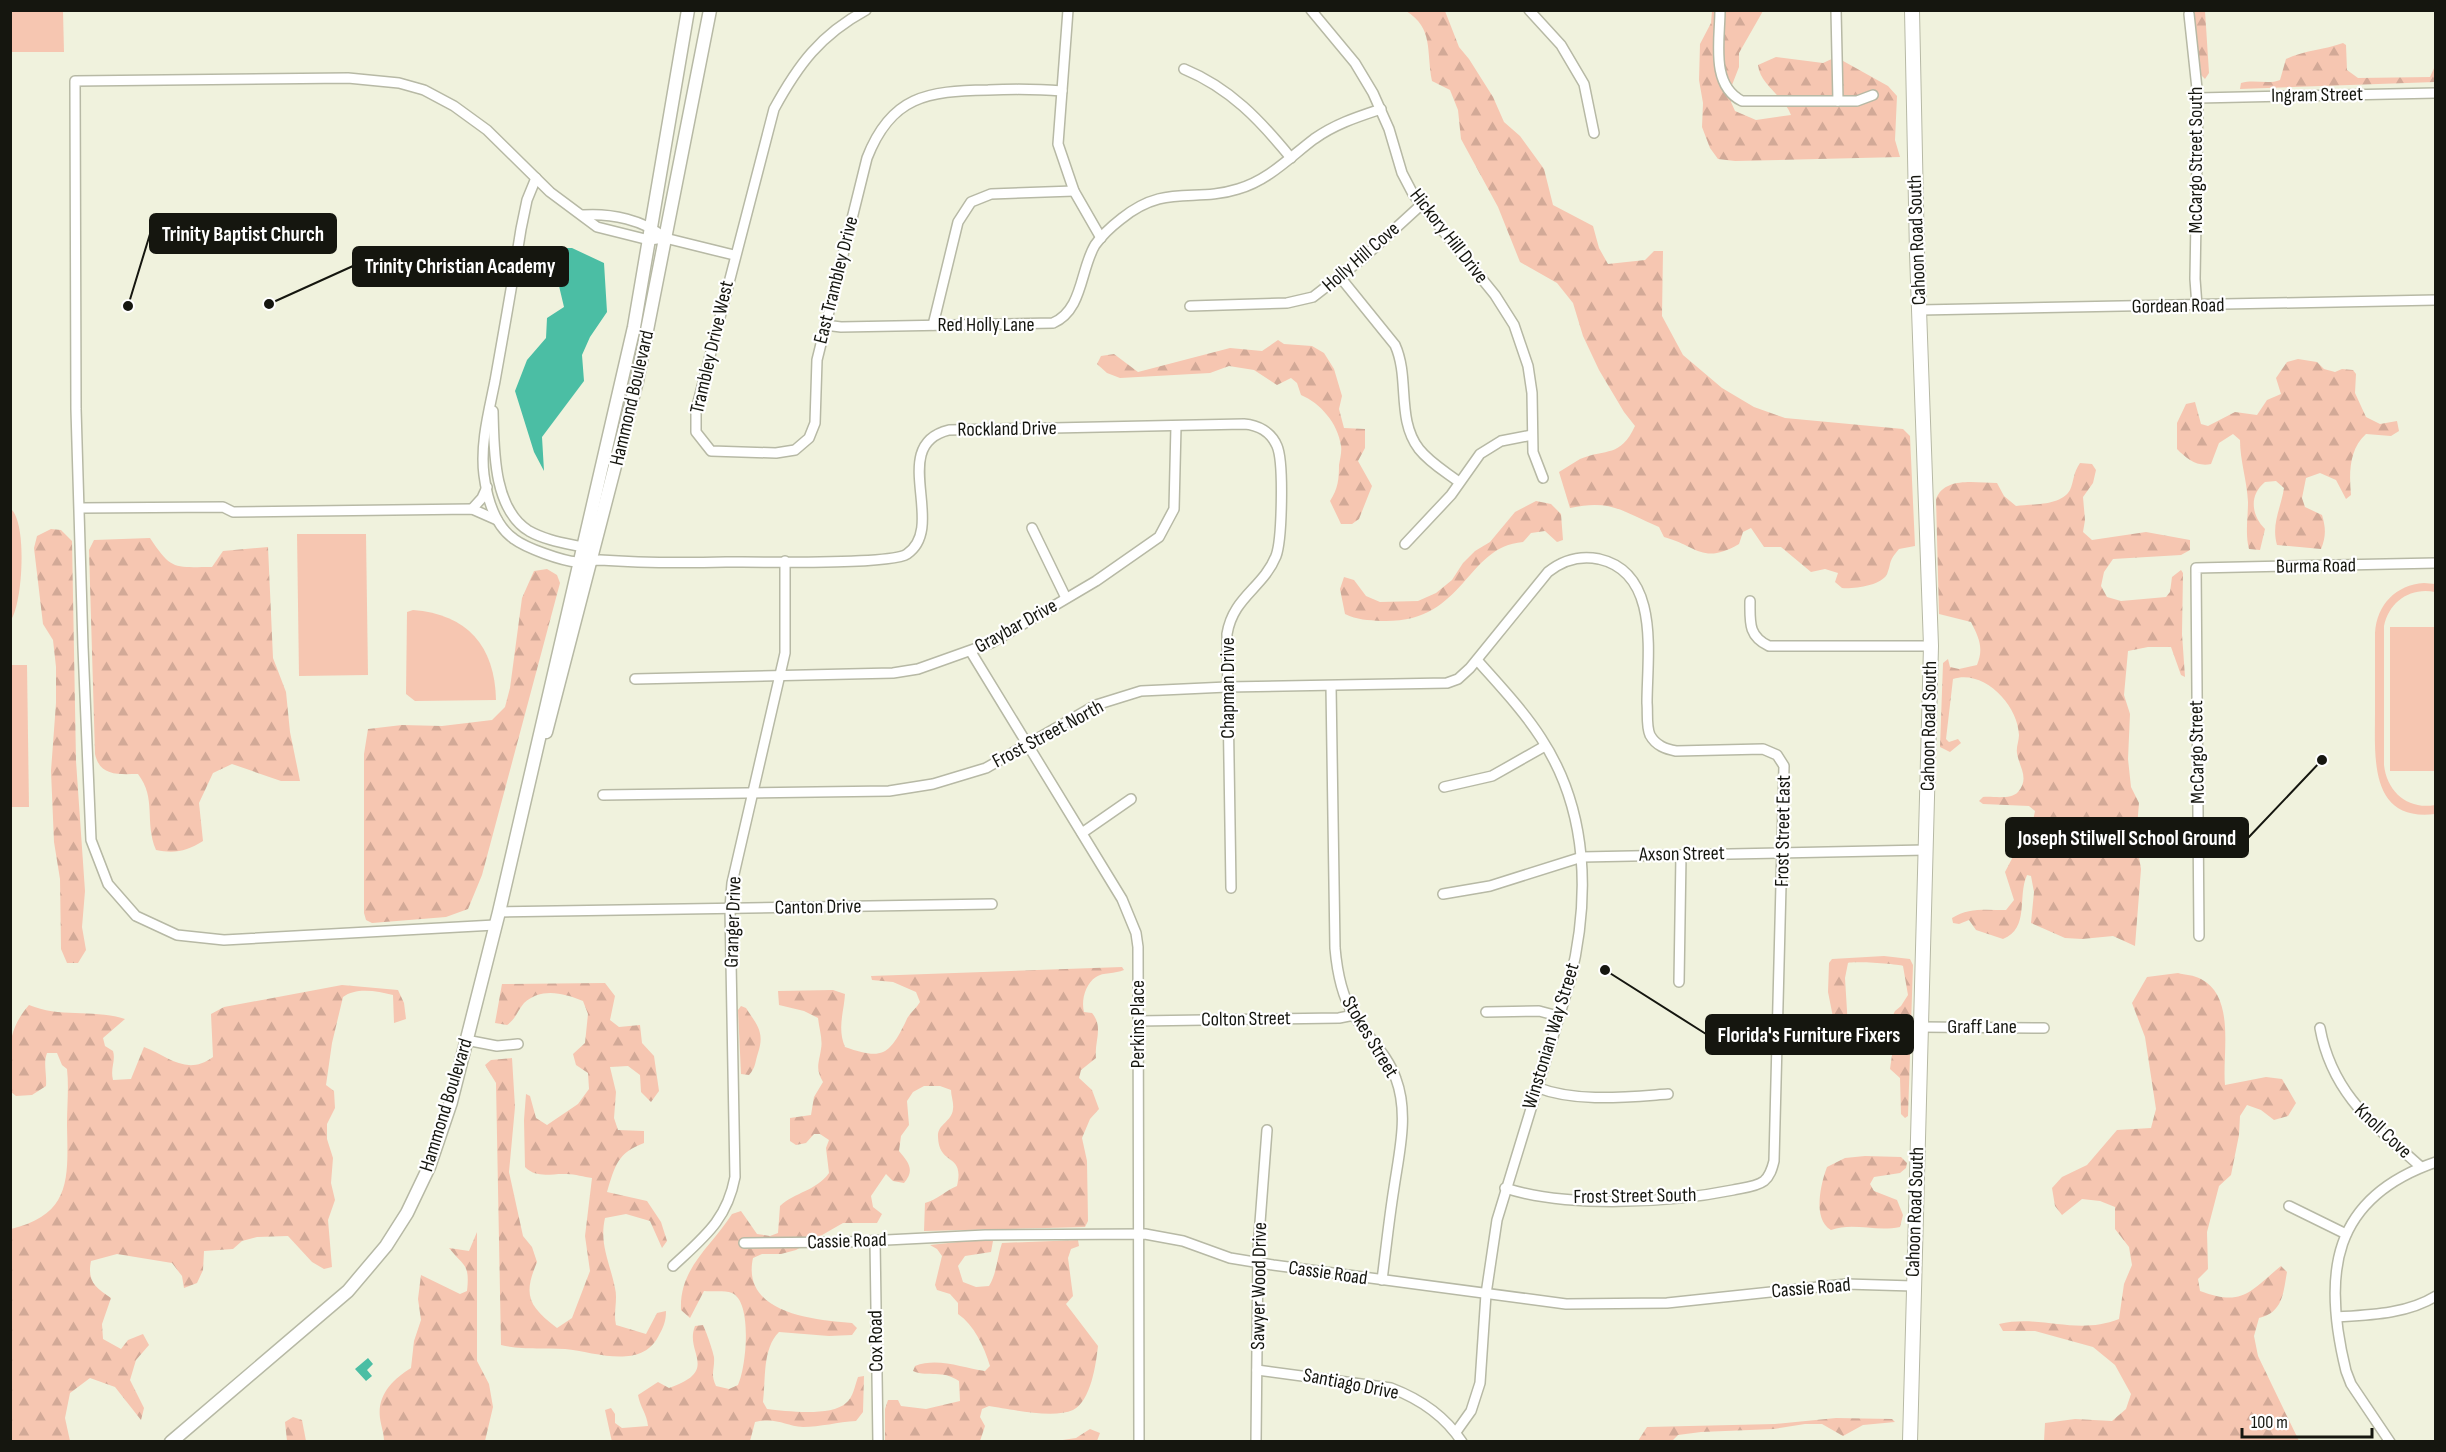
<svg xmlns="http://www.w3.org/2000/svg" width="2446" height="1452" viewBox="0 0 2446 1452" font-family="'Sofia Sans Condensed',sans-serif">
<defs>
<pattern id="forest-firs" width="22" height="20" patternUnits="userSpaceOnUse" patternTransform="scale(1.5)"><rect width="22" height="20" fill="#f6c6b1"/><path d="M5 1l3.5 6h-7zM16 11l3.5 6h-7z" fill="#d2a997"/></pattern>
</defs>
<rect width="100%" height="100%" fill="#f0f2dd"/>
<g fill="url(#forest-firs)">
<path d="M1406,11h39l14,36 10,12 24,38 11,25 16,14 24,33 9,36 40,21 6,22 9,16 37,-4 9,-9h9l-1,65 21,39 39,33 32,19 31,11 118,11 7,7 5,110 -16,3c-12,14 -7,14 -12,25 -6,12 -34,15 -45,14l-7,-6 3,-9 -13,-4 -14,3 -30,-25h-17l-13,-19 -8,4 -4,12c-36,21 -42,2 -75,-7l-5,-10c-36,-15 -47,-28 -89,-19l-11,-36c7,-4 14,-9 21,-13 27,-11 40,-1 55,-33l-11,-14 -25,-42 -16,-34 -10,-33 -16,-20 -37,-21 -22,-55 -37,-68 -3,-29 -8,-20 -18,-9c-6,-30 2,-53 -26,-70z"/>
<path d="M1712,11h51l-24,42v14l-7,18 -1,17 4,9 21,9 35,-5c-7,-19 -31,-30 -33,-50l18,-8 47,6 13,-6 52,29 9,10 -2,44 5,17 -165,4 -17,-2 -8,-11 -8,-21 1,-24 -4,-23 1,-36 11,-21z"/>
<polygon points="2193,11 2205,11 2209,73 2205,79 2201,75"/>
<path d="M2343,43l3,2 1,25 11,8 72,-1 5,-11v16l-195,7 1,-6c14,-4 27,2 39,-3l6,-21c19,-9 38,-9 57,-16z"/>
<path d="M1278,340l6,4 28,2 12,7 10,16 8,27 -3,13 5,19 21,1v19l-7,13 14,25 -13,33 -7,5h-11l-11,-23c8,-12 9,-22 9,-36 1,-6 3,-14 2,-19 -3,-23 -21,-43 -40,-51l-4,-12 -6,-5 -14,7 -23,-15 -25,-4 -19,7 -90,5 -13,-5 -10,-9 4,-8 13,-2 24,18 92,-24 32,3z"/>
<path d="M2298,359l19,3 7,7 11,3 7,-3 11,1 3,4 -1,19 11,24 14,7 17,-3 2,10 -8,5 -25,-2c-17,15 -17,39 -15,61l-5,4 -10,-19 -16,-7 -14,5 -4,20 3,9 17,8c4,13 4,22 -1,34l-44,-4c-6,-21 4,-37 7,-57l-8,-7 -11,1c-16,13 -14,33 0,47l-5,21 -11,-1c-4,-15 -1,-31 -1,-47 -1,-22 -8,-41 -8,-62l-7,-6 -14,9 -8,21c-14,3 -24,-5 -34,-15v-26l9,-19 9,-2 6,22 7,2 27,-14 22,3 10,-15 14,-6 -5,-16 11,-16z"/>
<path d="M2080,463l12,1 4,6 -3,13 -10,14 2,23 -2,12 9,8 54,-8 44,8v10l-9,5 -68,4 -9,13 -3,14 6,11 14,4 45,-4 4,-5 2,-15 9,-7 2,3 -1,61 3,43 -4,-2 -10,-28h-23l-20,4 -4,44 6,19 -2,45 3,28 8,16 -3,36 5,30 -6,77 -22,-10 -31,3 -17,-1 -34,-15 3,-31 -3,-16 -4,-1c-10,22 3,53 -24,64l-27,-9 -7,-10 -10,4 -6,-1 -1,-5c17,-11 35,-8 54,-8l8,-10 -9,-28 12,-23 1,-9 15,-19 2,-10 -6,-5 -46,-2 -4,-3 4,-4c10,-1 28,3 35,-5 12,-14 1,-25 -1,-39 -1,-6 2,-12 2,-18 -1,-30 -35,-66 -66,-56l-7,60 3,3 9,-3 3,4 -11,9 -10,-5 3,-84 5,-4 2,8 9,2 18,-4c7,-17 2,-27 -6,-43l-32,-8 -3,-115c9,-23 40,-16 61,-16l7,13 12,10c16,-2 45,0 54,-16 4,-9 3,-17 10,-27z"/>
<path d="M1536,501l15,3 10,10 2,26 -6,2 -12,-11 -14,2 -8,9c-59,5 -57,82 -142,79 -13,-1 -24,-1 -36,-7l-5,-25 4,-12 10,3 12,16 14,6 38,-1 18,-8 16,-13 11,-17 12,-12 15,-9 25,-30z"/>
<polygon points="51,529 61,530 72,541 76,761 85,891 82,927 86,950 78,963 67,963 61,949 60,879 54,842 51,771 56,703 56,667 53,640 43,624 34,548 37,536"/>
<path d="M150,538c22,33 24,29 62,29l11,-16 45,-4 5,111 13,34 4,40 10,49h-19l-49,-17 -19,9 -14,30 4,38c-16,10 -28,13 -47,9 -12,-29 1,-51 -18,-76 -19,0 -38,3 -43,-20l-6,-204 5,-10z"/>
<polygon points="547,569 557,575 560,583 482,875 468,909 446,917 372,923 366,920 364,913 364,754 368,729 402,725 442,726 492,720 505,707 510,688 522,598 534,571"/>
<path d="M1884,956l26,3 3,6 -5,151 -3,2 -4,-4 -1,-36 -10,-9 4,-28 -3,-22 4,-8 6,-5 7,-11 -5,-29c-5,-2 -50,-5 -55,-3l-3,15 3,49 -6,4 -7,-4 -7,-35 1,-29 3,-4z"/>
<path d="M1122,967l2,3c-9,4 -21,2 -28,7 -11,7 -15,24 -12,35l8,1c12,14 2,29 4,45l-15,12 -2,8 13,12 7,19 -9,10 -8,19 5,23 1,60 -3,6 -161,4 1,-28c12,-3 20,-12 32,-17 8,-34 -18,-19 -19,-49 -1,-13 14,-15 15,-28 1,-6 -2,-13 -2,-19l-11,-4h-16l-11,6 -6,9 2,24 -8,11 -2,15c10,12 16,19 5,32l-11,-2 -7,-7 -15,22 2,11 9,7 -5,9h-34l-47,27 -15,4h-19l-9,4c-12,55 60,62 99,65l5,5 -5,7 -23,1 -50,-4c-17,17 -13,47 -16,70l4,7c19,2 64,8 79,-6 7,-5 9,-18 12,-26l6,-1 -1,36 -7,9c-18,1 -36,6 -53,6 -18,-1 -26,-10 -48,-5l-5,19 -138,1 -7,-32 6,-2 4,6v9l7,5 26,-2c-1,-12 -8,-19 -10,-31l20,-13 11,6c52,-18 15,-35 26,-62l8,-1c3,6 10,26 11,32 1,12 -4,17 2,29l13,3 9,-4c8,-16 15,-83 -6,-92 -8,-3 -20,-1 -28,-2l-14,27 -9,-8c-2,-42 30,-63 51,-96l9,-3 16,23 13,2 8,-3 2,-27c15,-14 36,-15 49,-33l-3,-25 3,-8 -9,-6h-6l-8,9 -10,2 -6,-4v-23l21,-3 3,-18 9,-15c-8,-14 -4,-19 -2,-33 2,-9 -2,-21 -3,-31l-14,-7 -25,-6 -1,-14 55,-1 12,4c-1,18 -8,34 0,53 37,13 44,9 61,-26 3,-8 10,-12 14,-19l-4,-10 -23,-10 -21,-2 -1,-4z"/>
<path d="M2178,973c7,2 16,2 23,6 35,18 21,75 24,106l41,-8 16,2 14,24 -8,13 -14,4 -13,-10 -14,-5 -7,11 -1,19 -8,40 -12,11 -12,46 1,37 -10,10 2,12c43,16 49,1 81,-25l6,6c-4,22 -4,40 -28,46l-5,18 4,20 41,85h-255l1,-18 30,-4 37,2 14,-12 5,-15 -16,-29 -22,-18 -58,-16h-32l-4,-7c42,-10 77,12 120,-5l5,-35 8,-19 -3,-18 -14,-18v-22l-15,-6 -18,-2 -20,16 -7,-9 -3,-18 10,-11 25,-12 30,-35 34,-2 5,-19 -11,-72 -13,-34 15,-26z"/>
<path d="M605,983l10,13 -5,24 9,7 21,-2 2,18 12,13 5,35 -8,11 -10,-10 -1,-17 -12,-9 -18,1 6,25 -2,26 4,12 26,1v12c-27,10 -29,23 -37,49l40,9 14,21 6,19 -5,7 -12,-27 -24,-7 -21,4c-6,26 5,45 10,70 3,12 -2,25 1,37l30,9 11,-21 9,-2c0,11 -3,17 -8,26 -18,33 -63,15 -93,12 -21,-1 -44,1 -64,-4l-5,-262 -11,-18 6,-5 21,-2 3,49 -6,65 14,64 9,11 5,15c-14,33 -9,44 20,66l15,-10 18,-47 -5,-35 7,-58c-8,-1 -17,-4 -25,-4 -16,-1 -30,5 -42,-7l-1,-47 2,-26 4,2 6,22 11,7 31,-21 11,-15 -1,-16 -12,-8 -3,-11 12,-11 3,-29 -5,-13c-19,-8 -42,-14 -59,2 -7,8 -8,16 -17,22l-12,-2 7,-39z"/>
<path d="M342,985l56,5 6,13 2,16 -12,4 -1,-28c-16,-4 -37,-8 -50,2l-11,46 -6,42 8,6 1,17 -8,16v15l6,19 -2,25 4,17 -7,20 4,47 -8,2 -12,-7 -24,-26 -31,1 -15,4 -9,8 -29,2 -1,19 -6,13 -13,5 -2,-12 -10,-13 -55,-9 -26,7c-4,20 4,26 20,37l-9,26 1,15 18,10 7,-9 15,-6 6,11 -13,15 -6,20 14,28 -3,12 -26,-33 -25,-9 -20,15 -5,25 5,23h-59v-212c61,-15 57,-51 56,-104 0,-19 2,-38 0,-56l-5,-4 -5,-12h-10c-4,10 0,21 -1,33l-14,9 -16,1 -5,-4c-1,-36 -7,-58 18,-87 31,13 65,4 96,14l-22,19 2,8 8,5c3,10 -3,17 0,29l18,-1 13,-32c23,8 42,30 69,10l-2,-43 13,-7z"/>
<path d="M741,1006l5,2c11,17 19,24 12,45 -3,9 -2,14 -9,22l-8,-1 -3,-64z"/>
<path d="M1865,1156l36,1 6,6 -1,5 -6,5 -26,4 -4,7 4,7 23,9 6,15 -3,12c-25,5 -47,-5 -69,3 -19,-11 -10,-47 -4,-63l18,-9z"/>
<path d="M477,1232v129l12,23 4,23 -8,34h-101c0,-8 -3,-15 -4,-23 -3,-23 13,-39 31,-50l3,-27 7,-21 -3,-21 3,-24 39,19 7,-3c3,-28 -3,-24 -18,-43l20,3z"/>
<path d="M985,1239l8,2 -2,11 -26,4 -7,10 5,16 13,5 13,-1c8,-13 8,-29 13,-43l76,-3 1,6 -8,3 -3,9 5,38 -7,8 32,42c-2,18 -7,55 -25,64 -20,9 -63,-1 -84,-4l-7,3 -2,8 5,9 -5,15 -95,1v-33l3,-9h10l3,6 25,3 34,-8 -1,-20c-18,-12 -29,-3 -46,-10l2,-5c23,-9 47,2 70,5l5,-5c-6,-20 -16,-41 -32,-52v-11l-8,-9 -13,-4 -2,-5 7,-29 -5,-7 -7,-4z"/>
<polygon points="293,1417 302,1420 306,1441 287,1441 285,1422"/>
<polygon points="1836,1418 1892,1419 1895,1422 1863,1425 1843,1436 1822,1424 1805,1424 1774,1429 1701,1432 1678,1435 1672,1441 1638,1441 1647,1427 1775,1424"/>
<polygon points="1090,1429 1100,1433 1097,1441 1056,1441 1076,1438"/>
</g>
<g fill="#f6c6b1">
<polygon points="10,11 63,11 64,52 11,52"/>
<path d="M11,509c16,14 12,92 0,111z"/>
<polygon points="297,534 366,534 368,675 299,676"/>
<path d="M2424,583l11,1v8c-25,-5 -46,10 -51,34v139c3,27 24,45 51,40v9c-66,8 -60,-57 -60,-101 0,-27 0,-53 0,-80 2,-29 21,-48 49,-50z"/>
<path d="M413,610c54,4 82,36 83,90l-81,1 -9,-7 1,-82z"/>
<rect x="2390" y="627" width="45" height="144"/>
<polygon points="10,665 27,665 29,807 11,807"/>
</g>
<g fill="#4bbea4">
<polygon points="555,248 572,248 604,263 607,312 590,337 582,355 584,381 542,437 544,471 534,452 515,391 527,360 546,338 547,318 564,307 559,286 545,279 545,263"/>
<polygon points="368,1358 373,1364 367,1370 372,1376 366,1381 355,1369"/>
</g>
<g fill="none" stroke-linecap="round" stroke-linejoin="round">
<g stroke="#b7b9a5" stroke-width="12">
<g id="minor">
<path d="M866,10c-46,25 -68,55 -92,99l-78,301v22l15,19 65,2 19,-3 14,-12 6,-15 2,-63 50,-202c24,-62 60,-67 121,-68 25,-1 49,-1 74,1"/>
<polyline points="1068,10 1058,144 1074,191 1101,238"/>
<polyline points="1311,10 1355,63 1373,93 1389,129 1402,173 1413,194 1495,295 1514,325 1528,366 1532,393 1533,452 1543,478"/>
<polyline points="1529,10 1561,45 1584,84 1594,133"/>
<path d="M1720,10c0,30 -10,75 22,91h115l16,-6"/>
<polyline points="1836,10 1838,101"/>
<polyline points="2189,14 2198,98 2195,279 2197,306"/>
<path d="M1184,69c46,19 76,51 107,89"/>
<polyline points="2198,98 2436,93"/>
<path d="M536,178l-9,22 -6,29c-8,51 -17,101 -26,152 -6,30 -15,63 -11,94 3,23 10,50 30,64 12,9 48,22 63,23 8,1 15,-2 23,-2 42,3 84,3 126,2 28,0 165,3 181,-8 41,-28 -20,-109 42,-124l295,-6c14,1 27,8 33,22 7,16 5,94 -1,110 -13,32 -43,41 -49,78l4,254"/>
<path d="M583,215c28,-2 61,5 82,23"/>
<path d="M1340,277l55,68c15,33 1,74 24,104 11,14 27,23 40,33"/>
<polyline points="1190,306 1287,303 1313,297 1362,259 1421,205"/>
<polyline points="1920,310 2436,300"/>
<path d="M825,325l16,2 212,-4c30,-13 27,-53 42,-78 7,-10 17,-19 26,-26 44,-36 73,-16 117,-30 31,-9 52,-32 76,-50 21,-15 43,-22 67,-30"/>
<polyline points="933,325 958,222 971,202 991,194 1074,191"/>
<path d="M493,411c1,38 0,98 36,120 16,9 35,12 53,16l3,4"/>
<polyline points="80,508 223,507 233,512 472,509 497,520"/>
<polyline points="472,509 482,498 487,487"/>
<polyline points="1032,528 1066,598"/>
<polyline points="1405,544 1451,495 1480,454 1501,441 1532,435"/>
<path d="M1750,601c0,21 -2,35 19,45h162"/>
<polyline points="971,652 1122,899 1136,933 1138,947 1139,1442"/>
<polyline points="635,679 893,673 918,669 991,643 1096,581 1159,537 1174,509 1176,426"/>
<path d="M1331,686l4,262c2,23 6,46 18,66 14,23 34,39 43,65 13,35 3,74 -2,109 -5,31 -8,61 -12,92"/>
<polyline points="1444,787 1492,776 1545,746"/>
<path d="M603,795l286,-4 44,-7 53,-16 110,-63 45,-14 86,-4 220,-4 11,-4 12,-11 78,-96c15,-12 31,-17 51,-13 62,14 48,97 48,144 1,10 -1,23 3,32 6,11 16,14 26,16l87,-2 14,6 7,11 -10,395c-2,8 -4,15 -10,20 -8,6 -22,7 -31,9 -64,13 -165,18 -228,-2"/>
<polyline points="1082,833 1131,799"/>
<polyline points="1443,894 1490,886 1582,857 1926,850"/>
<polyline points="499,912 992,904"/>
<polyline points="495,925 224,940 177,935 136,916 108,884 91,840 83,647 76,409 75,81 348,78 399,83 424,90 454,106 487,130 550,192 597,227 649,240 665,238 734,255"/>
<polyline points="2199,936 2196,568 2436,563"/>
<polyline points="1679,982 1681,855"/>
<polyline points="1486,1012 1539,1011 1558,1016"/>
<polyline points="1138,1021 1339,1018 1354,1015"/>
<polyline points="1920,1027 2044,1028"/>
<path d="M2320,1028c12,66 54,97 101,139"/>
<polyline points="466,1040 497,1046 518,1044"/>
<path d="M1536,1087c40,16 91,10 132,7"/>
<polyline points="2289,1206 2346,1234"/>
<polyline points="875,1240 878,1442"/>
<polyline points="744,1243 847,1242 985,1235 1145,1234 1183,1241 1230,1258 1273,1265 1566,1304 1667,1303 1846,1284 1913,1286"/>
<path d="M673,1266c31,-29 54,-46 62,-89l-5,-269 2,-25 53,-230v-92"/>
<path d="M2337,1317c33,-2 70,-3 99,-21"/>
<path d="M1257,1370l134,18c29,11 54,28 71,54"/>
<path d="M1456,1432l15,-21 9,-28 6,-89 11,-74 73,-239c20,-82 19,-170 -29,-243 -18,-28 -42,-53 -64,-78"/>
<polyline points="1256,1442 1258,1249 1267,1130"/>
<path d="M2390,1442l-39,-58 -5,-13c-24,-97 -15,-173 90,-209"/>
</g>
</g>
<g stroke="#b7b9a5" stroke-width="15">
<g id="tertiary">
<polyline points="546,732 637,381 710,10"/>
<polyline points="171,1442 348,1291 386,1246 407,1213 429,1167 451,1102 499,912 634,327 688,10"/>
</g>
</g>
<g stroke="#b7b9a5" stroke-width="16">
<polyline id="secondary" points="1910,1442 1931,646 1917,253 1912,10"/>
</g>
<use href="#minor" stroke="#fff" stroke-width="9"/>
<use href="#tertiary" stroke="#fff" stroke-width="12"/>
<use href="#secondary" stroke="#fff" stroke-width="14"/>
</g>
<g text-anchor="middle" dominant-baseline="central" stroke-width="4.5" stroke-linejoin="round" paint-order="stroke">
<g font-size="20" fill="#15160f" stroke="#fff">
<text transform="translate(2317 95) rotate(-1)">Ingram Street</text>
<text transform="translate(2196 160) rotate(-90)">McCargo Street South</text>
<text transform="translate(1449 236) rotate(52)">Hickory Hill Drive</text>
<text transform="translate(1917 240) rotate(-92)">Cahoon Road South</text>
<text transform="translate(1361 257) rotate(-41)">Holly Hill Cove</text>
<text transform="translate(836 280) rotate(-76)">East Trambley Drive</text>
<text transform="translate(2178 306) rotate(-1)">Gordean Road</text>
<text x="986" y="325">Red Holly Lane</text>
<text transform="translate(712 347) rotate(-77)">Trambley Drive West</text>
<text transform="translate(632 398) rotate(-77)">Hammond Boulevard</text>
<text transform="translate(1007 429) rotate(-1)">Rockland Drive</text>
<text transform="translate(2316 566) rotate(-1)">Burma Road</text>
<text transform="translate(1016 626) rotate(-29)">Graybar Drive</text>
<text transform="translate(1228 688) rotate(-90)">Chapman Drive</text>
<text transform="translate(1929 726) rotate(-89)">Cahoon Road South</text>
<text transform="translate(1048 734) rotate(-28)">Frost Street North</text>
<text transform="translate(2197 752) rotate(-91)">McCargo Street</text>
<text transform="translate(1783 831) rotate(-89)">Frost Street East</text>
<text transform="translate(1682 854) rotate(-1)">Axson Street</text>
<text transform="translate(818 907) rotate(-1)">Canton Drive</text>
<text transform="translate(733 922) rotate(-88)">Granger Drive</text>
<text transform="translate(1246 1019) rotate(-1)">Colton Street</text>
<text transform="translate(1138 1024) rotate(-90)">Perkins Place</text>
<text x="1982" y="1027">Graff Lane</text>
<text transform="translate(1551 1036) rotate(-73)">Winstonian Way Street</text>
<text transform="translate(1370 1037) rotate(59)">Stokes Street</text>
<text transform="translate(446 1105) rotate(-73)">Hammond Boulevard</text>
<text transform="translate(2383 1131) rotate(43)">Knoll Cove</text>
<text transform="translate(1635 1196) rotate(-1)">Frost Street South</text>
<text transform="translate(1915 1212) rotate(-88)">Cahoon Road South</text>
<text transform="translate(847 1241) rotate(-2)">Cassie Road</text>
<text transform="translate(1328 1273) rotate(8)">Cassie Road</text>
<text transform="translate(1259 1286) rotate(-89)">Sawyer Wood Drive</text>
<text transform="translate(1811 1288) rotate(-5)">Cassie Road</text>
<text transform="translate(876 1341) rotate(-91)">Cox Road</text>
<text transform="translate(1351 1384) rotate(11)">Santiago Drive</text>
</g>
</g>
<path fill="none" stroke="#15160f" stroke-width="2" d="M128 306L150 234M269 304L353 266M2322 760L2248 838M1605 970L1706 1034"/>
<g fill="#15160f" stroke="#fff" stroke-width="2">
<circle cx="128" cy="306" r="6"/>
<circle cx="269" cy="304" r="6"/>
<circle cx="2322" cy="760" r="6"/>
<circle cx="1605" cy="970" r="6"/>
</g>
<g fill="#15160f" stroke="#15160f" stroke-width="2">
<rect x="150" y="214" width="186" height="39" rx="6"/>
<rect x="353" y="247" width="215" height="39" rx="6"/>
<rect x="2006" y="818" width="242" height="39" rx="6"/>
<rect x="1706" y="1015" width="207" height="39" rx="6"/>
</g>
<g font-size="21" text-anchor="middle" font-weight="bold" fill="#fff">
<text x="243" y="241">Trinity Baptist Church</text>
<text x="460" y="273">Trinity Christian Academy</text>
<text x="2127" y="845">Joseph Stilwell School Ground</text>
<text x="1809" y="1042">Florida's Furniture Fixers</text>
</g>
<rect width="2446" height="1452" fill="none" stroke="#15160f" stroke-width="24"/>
<path d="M2242 1428v9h130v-9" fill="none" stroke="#15160f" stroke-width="3"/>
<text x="2251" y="1428" font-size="18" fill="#15160f" stroke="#ffffff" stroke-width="4.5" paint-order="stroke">100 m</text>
</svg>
